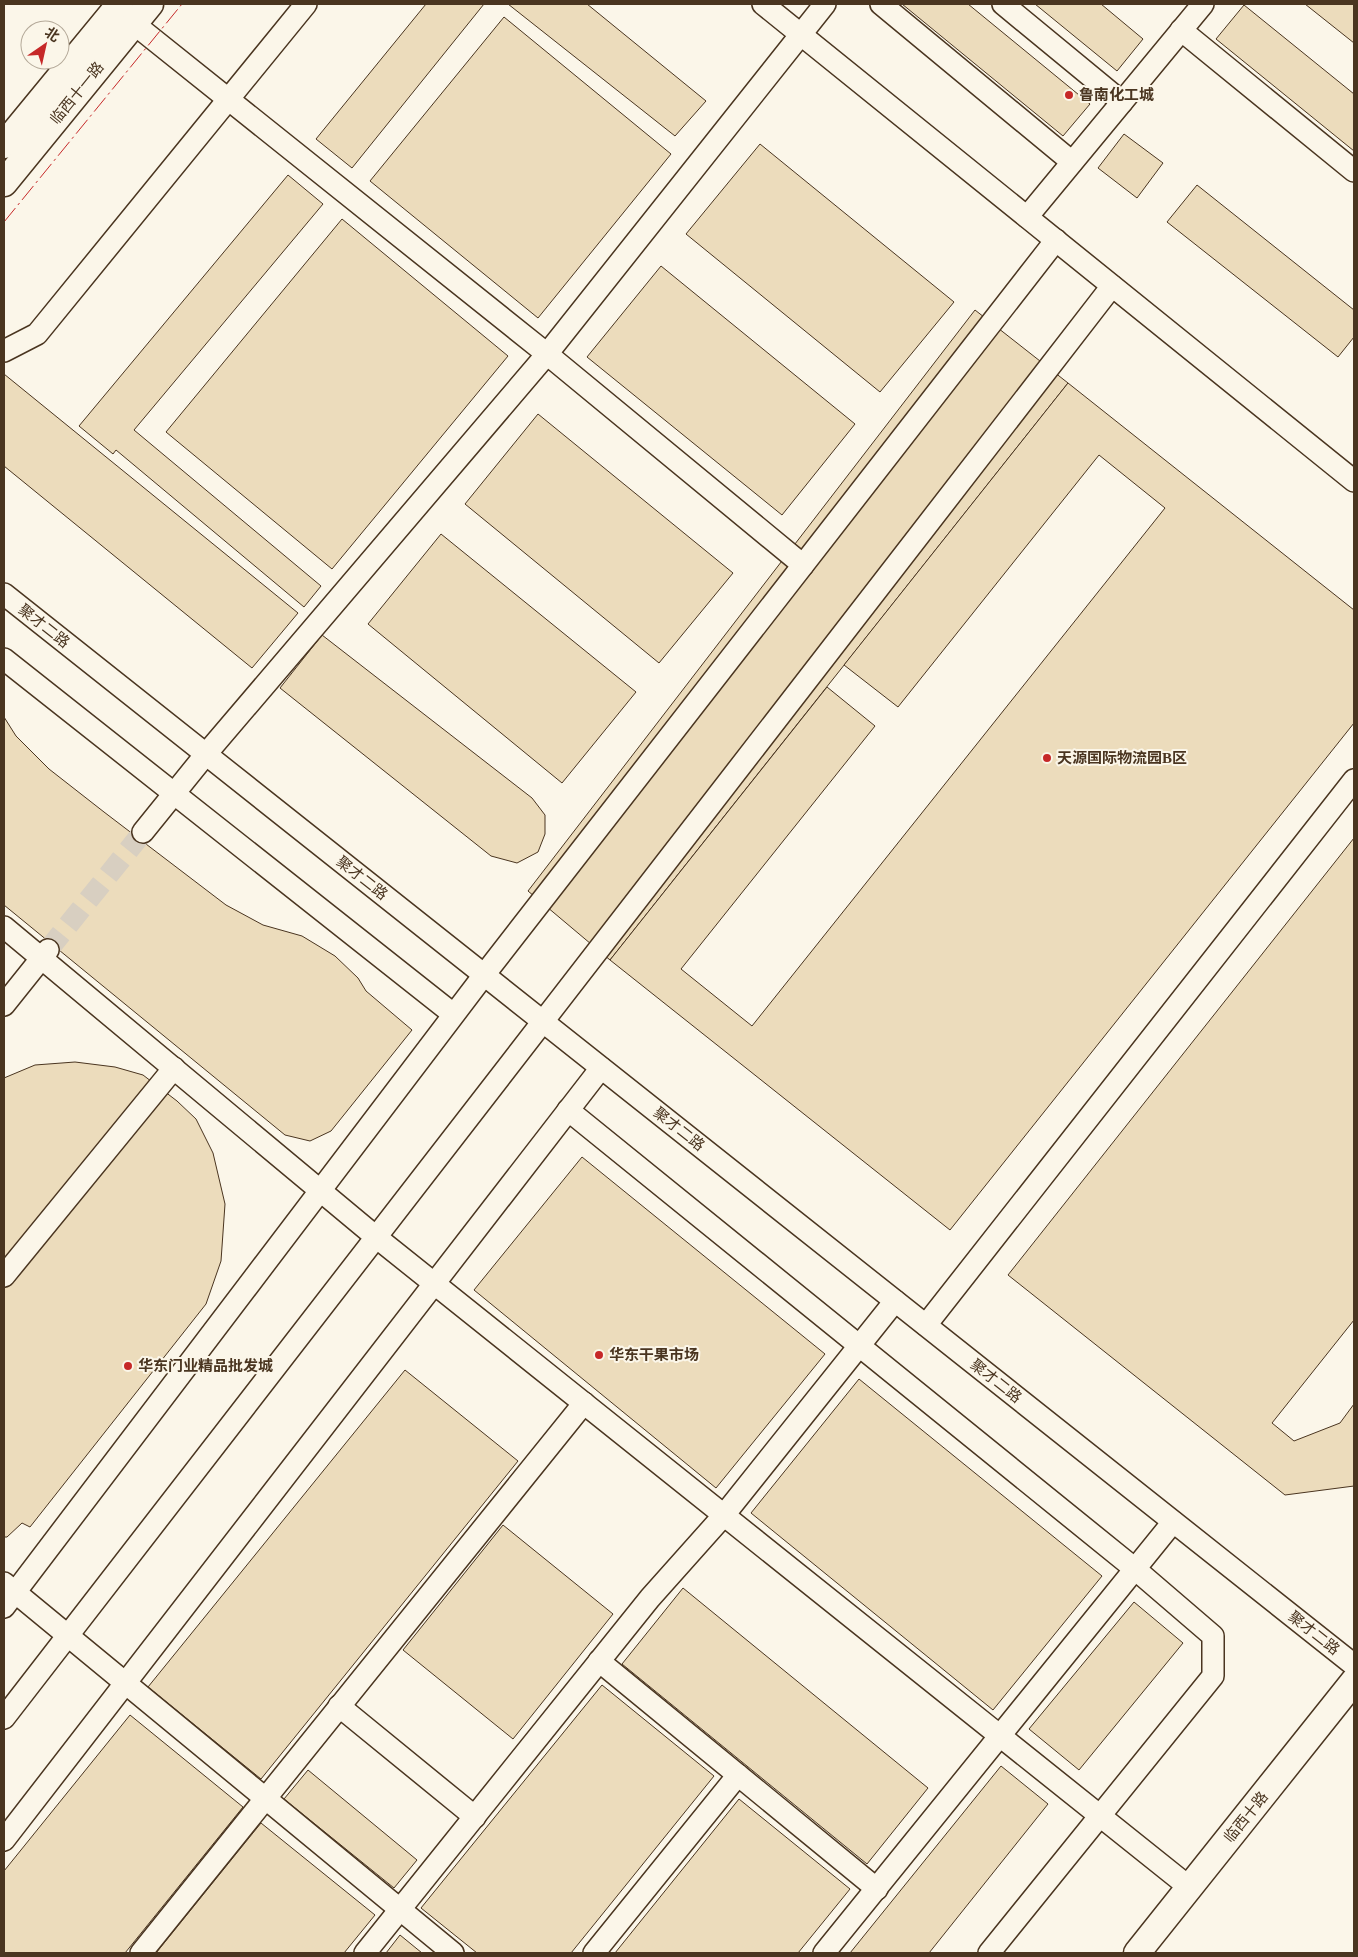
<svg xmlns="http://www.w3.org/2000/svg" width="1358" height="1957" viewBox="0 0 1358 1957" font-family="'Times New Roman','Noto Sans SC',serif">
<rect width="100%" height="100%" fill="#fbf6e9"/>
<g fill="#ecdcbc" stroke="#4a3520">
<polygon points="426,4 484,4 352,168 316,139"/>
<polygon points="508,4 587,4 706,101 675,136"/>
<polygon points="902,4 968,4 1090,104 1063,136"/>
<polygon points="1035,4 1101,4 1143,39 1117,71"/>
<polygon points="1305,4 1354,4 1354,43"/>
<polygon points="1244,5 1354,94 1354,151 1216,39"/>
<polygon points="504,17 671,154 538,318 370,181"/>
<polygon points="1124,134 1163,163 1137,198 1098,168"/>
<polygon points="760,144 954,302 880,392 686,234"/>
<polygon points="288,175 323,204 134,430 321,586 304,607 116,450 113,454 79,426"/>
<polygon points="1197,185 1354,310 1354,337 1338,357 1167,222"/>
<polygon points="342,219 508,356 332,569 166,432"/>
<polygon points="661,266 855,424 782,515 587,357"/>
<polygon points="975,310 1068,383 610,960 528,891"/>
<polygon points="4,374 298,613 252,668 4,466"/>
<polygon points="1068,383 1354,610 1354,723 950,1230 610,960 827,687 875,726 681,969 752,1026 1165,508 1099,455 898,707 844,665"/>
<polygon points="538,414 733,573 659,663 465,504"/>
<polygon points="441,534 636,692 562,783 368,624"/>
<polygon points="322,635 532,798 545,815 545,834 538,852 517,863 491,856 280,688"/>
<polygon points="4,717 16,736 49,769 104,812 226,905 263,925 302,936 335,956 358,978 366,991 412,1030 331,1131 310,1141 285,1135 4,905"/>
<polygon points="1354,838 1354,1320 1272,1423 1294,1441 1340,1423 1354,1404 1354,1486 1285,1495 1008,1275"/>
<polygon points="75,1062 115,1067 143,1075 177,1101 196,1119 213,1153 225,1204 221,1261 206,1304 30,1527 22,1523 7,1537 4,1537 4,1078 35,1065"/>
<polygon points="582,1157 825,1354 716,1488 474,1290"/>
<polygon points="405,1370 518,1461 261,1779 148,1687"/>
<polygon points="859,1379 1102,1576 993,1710 751,1513"/>
<polygon points="503,1525 613,1614 513,1739 403,1650"/>
<polygon points="683,1588 928,1788 867,1864 622,1664"/>
<polygon points="1134,1602 1183,1643 1079,1770 1029,1729"/>
<polygon points="602,1685 714,1776 571,1953 477,1953 421,1908"/>
<polygon points="130,1715 243,1807 125,1953 4,1953 4,1871"/>
<polygon points="1001,1766 1048,1804 929,1953 850,1953"/>
<polygon points="308,1770 417,1860 394,1888 284,1799"/>
<polygon points="739,1799 850,1889 798,1953 615,1953"/>
<polygon points="261,1823 375,1915 344,1953 156,1953"/>
<polygon points="400,1935 422,1953 386,1953"/>
</g>
<g fill="none" stroke-linecap="round" stroke-linejoin="round">
<polyline stroke="#d8cfc1" stroke-width="21" stroke-dasharray="21 11" stroke-linecap="butt" points="48,950 143,832"/>
<g stroke="#4a3520" stroke-width="24">
<g id="minor">
<polyline points="763,4 1354,481"/>
<polyline points="881,4 1072,162"/>
<polyline points="1003,4 1122,102"/>
<polyline points="133,23 547,354 803,565"/>
<polyline points="1181,30 1354,171"/>
<polyline points="1027,217 1203,4"/>
<polyline points="4,351 37,334 306,4"/>
<polyline points="4,594 1354,1665"/>
<polyline points="4,659 453,1014"/>
<polyline points="143,832 206,754 547,354 825,4"/>
<polyline points="4,927 376,1237 1189,1887"/>
<polyline points="4,1005 48,950"/>
<polyline points="568,1110 1135,1569 1213,1636 1213,1676 989,1953"/>
<polyline points="4,1276 174,1068"/>
<polyline points="926,1325 1354,780"/>
<polyline points="4,1583 453,1953"/>
<polyline points="4,1607 484,975 1056,240"/>
<polyline points="599,1661 877,1889"/>
<polyline points="339,1706 475,1817"/>
<polyline points="4,1718 1112,286"/>
<polyline points="4,1840 601,1068"/>
<polyline points="141,1953 584,1403"/>
<polyline points="365,1953 650,1598 724,1515 895,1301"/>
<polyline points="594,1953 738,1775"/>
<polyline points="824,1953 1173,1522"/>
</g>
</g>
<g stroke="#4a3520" stroke-width="29">
<g id="major">
<polyline points="4,145 120,4"/>
<polyline points="4,183 150,4"/>
<polyline points="1137,1953 1354,1681"/>
</g>
</g>
<use href="#minor" stroke="#fbf6e9" stroke-width="21"/>
<use href="#major" stroke="#fbf6e9" stroke-width="26"/>
<polyline stroke="#c62828" stroke-width="1" stroke-dasharray="18 4 2.5 4" stroke-linecap="butt" points="4,222 182,4"/>
</g>
<g fill="#c62828" stroke="#fbf6e9" stroke-width="2">
<circle cx="1069" cy="95" r="5"/>
<circle cx="1047" cy="758" r="5"/>
<circle cx="599" cy="1355" r="5"/>
<circle cx="128" cy="1366" r="5"/>
</g>
<g text-anchor="middle" dominant-baseline="central" stroke-width="4" stroke-linejoin="round" paint-order="stroke">
<g font-size="15" fill="#4a3520" stroke="#fbf6e9">
<text transform="translate(77 93) rotate(-51)">临西十一路</text>
<text transform="translate(44 626) rotate(38)">聚才二路</text>
<text transform="translate(362 878) rotate(38)">聚才二路</text>
<text transform="translate(679 1129) rotate(38)">聚才二路</text>
<text transform="translate(996 1381) rotate(38)">聚才二路</text>
<text transform="translate(1314 1633) rotate(38)">聚才二路</text>
<text transform="translate(1246 1817) rotate(-51)">临西十路</text>
</g>
<g font-size="15" font-weight="bold" fill="#4a3520" stroke="#fbf6e9" text-anchor="start">
<text x="1079" y="95">鲁南化工城</text>
<text x="1057" y="758">天源国际物流园B区</text>
<text x="609" y="1355">华东干果市场</text>
<text x="138" y="1366">华东门业精品批发城</text>
</g>
</g>
<rect width="1358" height="1957" fill="none" stroke="#4a3520" stroke-width="10"/>
<g transform="translate(45 45) rotate(34)"><circle r="24" fill="#fbf6e9" stroke="#b4a999"/>
<path d="M0-4L9 19L0 12L-9 19Z" fill="#c62828"/>
<text y="-8" font-size="14" font-weight="bold" text-anchor="middle" fill="#4a3520">北</text>
</g>
</svg>
